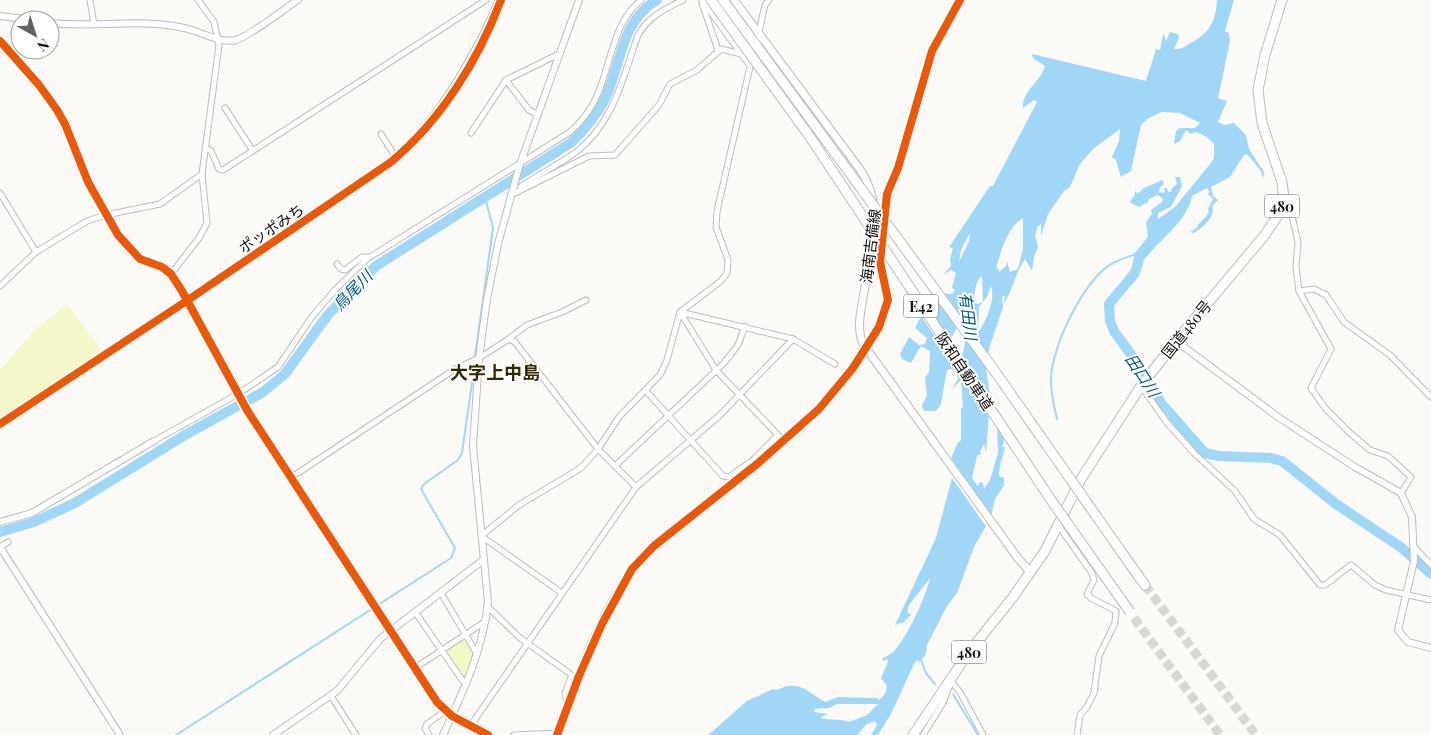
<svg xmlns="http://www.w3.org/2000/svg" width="1431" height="735" viewBox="0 0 1431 735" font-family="'Playfair Display','Noto Sans JP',serif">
<rect width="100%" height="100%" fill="#fcfaf7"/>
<g fill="#f4f7c8">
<polygon points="67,304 103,353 0,421 0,370 36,329"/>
<polygon points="465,637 475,655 465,681 444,651"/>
</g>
<path fill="#a0d7f6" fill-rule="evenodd" d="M1217,0h17l-9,31 4,2 1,8 -12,57 9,3 -9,21 6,3 10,-2 12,12 3,14 15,23 -1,7 -2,-8 -14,-17 -3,1 -14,22 -19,10 2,9 5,4 -6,6c4,11 -10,22 -18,27l-4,-1 8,-5 -1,-1 12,-13 -1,-4 5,-10 -5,-5 2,-2 -3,-4 -15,8c-5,26 -32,43 -47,63l-2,-1v5l-4,6 -4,-4 -1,-11 14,-17 -2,-15 6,-8 -1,-4 11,-8 1,-3 -5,-4 -9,4 -2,5 -2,-1 -5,4 -8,-3 -2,-3 5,-6v-5l1,3 4,-1 2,-3 20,-9 2,4 -4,3 -1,5 3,1 3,-1 -1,-4h3l1,4 4,-1 -1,-2 6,-5 -2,-7h5l2,9 -11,21 -13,6v6l17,-12 36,-44 3,-5v-14l-7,-7 -11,-5 -5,2 -5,-4 -6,11 -6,3 2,-13 4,-3h15l5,-5 -20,-10 -18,-1 -13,6 -8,7 -10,46 -10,6 -5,-17 -4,-3 7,-16 1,-12 -27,20 -13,15 -10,23 -6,4 -16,23 -7,22v-12l-3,2 -3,9 3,12 -4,10 -2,14 -7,-12c-10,15 -12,30 -21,45l1,-8h-3l1,11 -14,42 -3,20 4,26 16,40 -4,12h3c-2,11 -6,18 -6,29l5,2v7l-9,14 -4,18 -17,30 -17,46 -10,13 -20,39 -1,9 -7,8 -2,-2 -3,4 -23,50 -13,21h-7l6,-10 -1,-3c-11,-1 -12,7 -19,13h-149l39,-34 26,-12 3,1c24,-11 30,1 49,12l13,-5 39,1 2,2 6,-6 2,-8 -6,-8 7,-16 -1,-3 -4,2 -1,-2c4,-3 6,-3 10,-6 15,-14 34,-57 38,-75l-21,27 -2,7 4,3 -7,7 -9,3 41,-87 16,-60 -2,-17 7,-17 4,-4v-32l2,-1 -2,-27 -9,9 6,-10 -3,-9 -4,-1 -4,1 -6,34 -5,7h-12l-2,-6 5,-9 -2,-18 4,-6 1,-21 -9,-5 -10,17 -9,-4 -2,-5 9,-17 10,8 6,-1 2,-6 -12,-10 18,-35 20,1 2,-4 -3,-2 4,-15 -5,-3 -8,5 8,-9 -1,-6 3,-12 -4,-1 41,-61h3l44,-84 -3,-2 -11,8c-1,-18 17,-25 22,-42l-12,-8 -1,-4 114,27 10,-32 4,1 3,-15 1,-1 2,7 4,-9 8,2 1,4 -5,11c8,0 8,-1 15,-5 19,-10 27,-21 28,-44zM1023,218v30l-5,21 -8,3 -3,-11 -1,5 -7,6 -1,-4 -2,1c4,-15 11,-42 27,-51zM970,233l-1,8 -10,21 2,-12zM982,276l1,26 -6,2 -4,-3c3,-9 1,-19 9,-25zM991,286c5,12 -5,37 -13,46l1,-25 8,-10zM961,314c7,12 5,32 0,46l-8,1 -7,-5c2,-12 6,-20 12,-30 2,-3 1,-8 3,-12zM989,414l8,15 1,24 -8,27 -6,9 -1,-6 -3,-1 -2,4 -6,-8 5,-22 4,-2 -1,-3 4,-7 2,9zM837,704h41l-11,11 -18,7c-10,-4 -18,-1 -29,-4l8,-4 -14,-2v-3l15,-1z"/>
<g fill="#fcfaf7">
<polygon points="924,304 949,351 949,355 954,358 1008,436 1006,442 919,313"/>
<polygon points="949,455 993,517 988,529 950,475 947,461"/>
</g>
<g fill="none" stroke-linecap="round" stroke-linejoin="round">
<g stroke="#a0d7f6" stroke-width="2">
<polyline points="475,357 493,228 485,197"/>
<path d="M1057,419c-3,-14 -7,-28 -6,-42 3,-33 27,-83 51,-106 9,-9 23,-13 34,-17"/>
<polyline points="920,658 926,673 935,684"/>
<polyline points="953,694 978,735"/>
<polyline points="176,735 451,558 455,548 421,489 424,484 458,460 462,453 475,362"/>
</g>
<g stroke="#a0d7f6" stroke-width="10">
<polyline points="1140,255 1135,273 1109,304 1110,321 1114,331 1140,367 1161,403 1205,453 1219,456 1271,458 1282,461 1336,504 1402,548 1431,574"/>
<path d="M0,532l34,-10 41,-19 110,-68 78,-43 22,-18 42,-58 49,-50 196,-124c12,-12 23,-24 31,-39 19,-35 15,-80 54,-103"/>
</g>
<g stroke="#d9d7d4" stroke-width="9" stroke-dasharray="9 4.5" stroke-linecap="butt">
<polyline points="1145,585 1256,735"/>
<polyline points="1134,618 1220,735"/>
</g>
<g stroke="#bdbcb9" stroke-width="7">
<g id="minor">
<polyline points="90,0 94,25"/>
<polyline points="702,0 750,66"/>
<polyline points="702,3 718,50"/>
<polyline points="0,41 39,85 57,110 65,124 88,182 118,235 140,259 162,267 171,274 182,291 247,410 437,702 452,716 488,735"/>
<polyline points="756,45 765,5 769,0"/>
<polyline points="506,80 529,110 537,114"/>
<polyline points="225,108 253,151"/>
<polyline points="471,133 506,80 559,54"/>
<polyline points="381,134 395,156"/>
<polyline points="205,147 211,151 219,169 223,170 486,0"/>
<path d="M520,187c18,-12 38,-22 56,-35 38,-29 47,-75 62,-117 11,-19 27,-26 45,-35"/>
<polyline points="0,193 36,252"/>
<polyline points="511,195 589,156 615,155 659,105 670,84 697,70 721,49 741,54"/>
<polyline points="1284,198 1289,203 1298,242 1296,267 1299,291 1331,349 1311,388 1325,408 1350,433 1370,450 1388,456 1411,477 1401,493"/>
<path d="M279,236c43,-29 90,-55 128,-91 34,-32 74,-101 91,-145"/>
<polyline points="337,264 341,269 345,270 362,257 370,257"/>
<polyline points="171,274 199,238 207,223 202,174 219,45 214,22 198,0"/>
<polyline points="0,286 36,252 87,221 106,215 160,204 202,174"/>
<polyline points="1299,291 1314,289 1326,295 1344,322 1390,355 1431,397"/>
<polyline points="680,312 716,370 778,435 753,460 757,464"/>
<polyline points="680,312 793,339 835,364"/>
<polyline points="507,340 527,325 562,312 586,300"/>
<polyline points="853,368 879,327 887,306 887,295 880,262 887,194 898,168 932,51 960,0"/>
<polyline points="1141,386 1168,424 1194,453 1235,491 1254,519 1280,535 1320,585 1325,585 1351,565 1375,585 1386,590 1431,600"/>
<polyline points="646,391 723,476 729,477 753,460"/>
<path d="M154,441l84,-47 40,-27 33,-49 24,-28 32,-31 203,-127c10,-9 20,-21 26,-34 15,-31 16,-75 45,-98"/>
<polyline points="615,466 724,363 738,345 745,326"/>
<polyline points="292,477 455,369 479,358 509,339 515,342 598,449 636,487"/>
<polyline points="1058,525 1092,573 1094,580 1087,594 1091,598 1116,611 1115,623 1099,656 1094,693 1087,707 1080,715 1077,735"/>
<polyline points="0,547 8,542"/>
<polyline points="1415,548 1431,565"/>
<polyline points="441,593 477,654"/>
<polyline points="562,593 481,536 519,505 581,468 598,449 619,417 660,375 667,360 680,312 721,281 727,273 728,260 716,227 717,211 752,58"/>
<polyline points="487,606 520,638 572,675 565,693 566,698 570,700"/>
<polyline points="415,612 465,684"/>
<polyline points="415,668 486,621"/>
<polyline points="950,680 960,692 983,735"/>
<polyline points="331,696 356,735"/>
<polyline points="471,725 636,487 720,415 793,339"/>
<polyline points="429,735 425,728 427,724 445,711"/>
<polyline points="514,735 558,733"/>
<polyline points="923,735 943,703 951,682"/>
</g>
</g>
<g stroke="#bdbcb9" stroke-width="8">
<g id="tertiary">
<polyline points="0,16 31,20"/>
<path d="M50,23c45,5 90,-5 134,5 16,3 36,16 52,12 14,-4 48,-31 62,-40"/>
<polyline points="1176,341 1278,417 1355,467 1401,493 1412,517 1414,561 1398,630 1408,642 1431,648"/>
<polyline points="0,522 32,513 154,441"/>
<polyline points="0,547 120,735"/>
<polyline points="273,735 337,691 380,639 482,561"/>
<path d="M443,735c20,-43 40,-85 45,-133l-15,-156 6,-88 8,-59 11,-55 21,-77 60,-167"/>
<path d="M557,735c19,-57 48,-139 90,-183 18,-19 41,-34 62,-50 52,-41 103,-81 144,-134"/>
</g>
</g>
<g stroke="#bdbcb9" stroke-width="9">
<path id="secondary" d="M734,0l125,168c28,39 11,86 4,130 -3,16 -6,31 0,46l154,213 14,16"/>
</g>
<g stroke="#bdbcb9" stroke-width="11">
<polyline id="trunk" points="913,735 969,652 1013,597 1045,551 1081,479 1141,386 1176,341 1264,236 1279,214 1284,198 1282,182 1262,123 1258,90 1265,55 1282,0"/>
</g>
<g stroke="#bdbcb9" stroke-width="11">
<polyline id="motorway" points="1139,577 1145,585"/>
</g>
<use href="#minor" stroke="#fffefe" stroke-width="5"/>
<use href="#tertiary" stroke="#fffefe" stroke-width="6"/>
<use href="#secondary" stroke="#fffefe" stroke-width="7"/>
<use href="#trunk" stroke="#fffefe" stroke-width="9"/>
<use href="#motorway" stroke="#fffefe" stroke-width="9"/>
<g stroke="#bdbcb9" stroke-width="11" stroke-linecap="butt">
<g id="motorway-bridge">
<polyline points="711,0 810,137 1051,500 1130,612"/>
<polyline points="723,0 994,370 1139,577"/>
</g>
</g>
<use href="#motorway-bridge" stroke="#fffefe" stroke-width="9"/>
<g stroke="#fff" stroke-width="11">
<g id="cycleway">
<polyline points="0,41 39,85 57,110 65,124 88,182 118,235 140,259 162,267 171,274 182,291 247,410 437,702 452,716 488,735"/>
<path d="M0,424l188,-124 203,-138c50,-42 87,-101 110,-162"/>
<polyline points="557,735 579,676 602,624 632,569 654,546 757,464 819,409 853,368 879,327 888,300 880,262 887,194 898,168 932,51 960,0"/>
</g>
</g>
<use href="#cycleway" stroke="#e8590c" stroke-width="8"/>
</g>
<g text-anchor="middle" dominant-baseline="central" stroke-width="4" stroke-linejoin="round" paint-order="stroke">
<g fill="#fff" stroke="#585756" stroke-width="1">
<rect x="1264.5" y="194.5" width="35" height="23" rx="4"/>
<rect x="903.5" y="294.5" width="35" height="23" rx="4"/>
<rect x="951.5" y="640.5" width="35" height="23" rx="4"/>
</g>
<g font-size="14" font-weight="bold" fill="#110f0d">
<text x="1282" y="206">480</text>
<text x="921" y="306">E42</text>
<text x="969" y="652">480</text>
</g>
<g font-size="15" fill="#110f0d" stroke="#fff">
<text transform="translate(271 228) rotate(-34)">ポッポみち</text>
<text transform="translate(870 246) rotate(-83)">海南吉備線</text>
<text transform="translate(1186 329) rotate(-51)">国道480号</text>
<text transform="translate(965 371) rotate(56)">阪和自動車道</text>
</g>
<g font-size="16" font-style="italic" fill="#005b80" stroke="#fff">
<text transform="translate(352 290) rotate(-46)">鳥尾川</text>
<text transform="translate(969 316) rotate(83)">有田川</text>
<text transform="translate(1143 375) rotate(57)">田口川</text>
</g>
<g font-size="18" font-weight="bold" fill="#332900" stroke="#fff">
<text x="495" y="372">大字上中島</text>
</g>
</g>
<g transform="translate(35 35) rotate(141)"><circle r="24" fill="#ffffff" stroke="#a09f9e"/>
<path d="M0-4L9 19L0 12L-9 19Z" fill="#63615f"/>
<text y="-8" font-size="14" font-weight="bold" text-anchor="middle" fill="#110f0d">N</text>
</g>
</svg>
